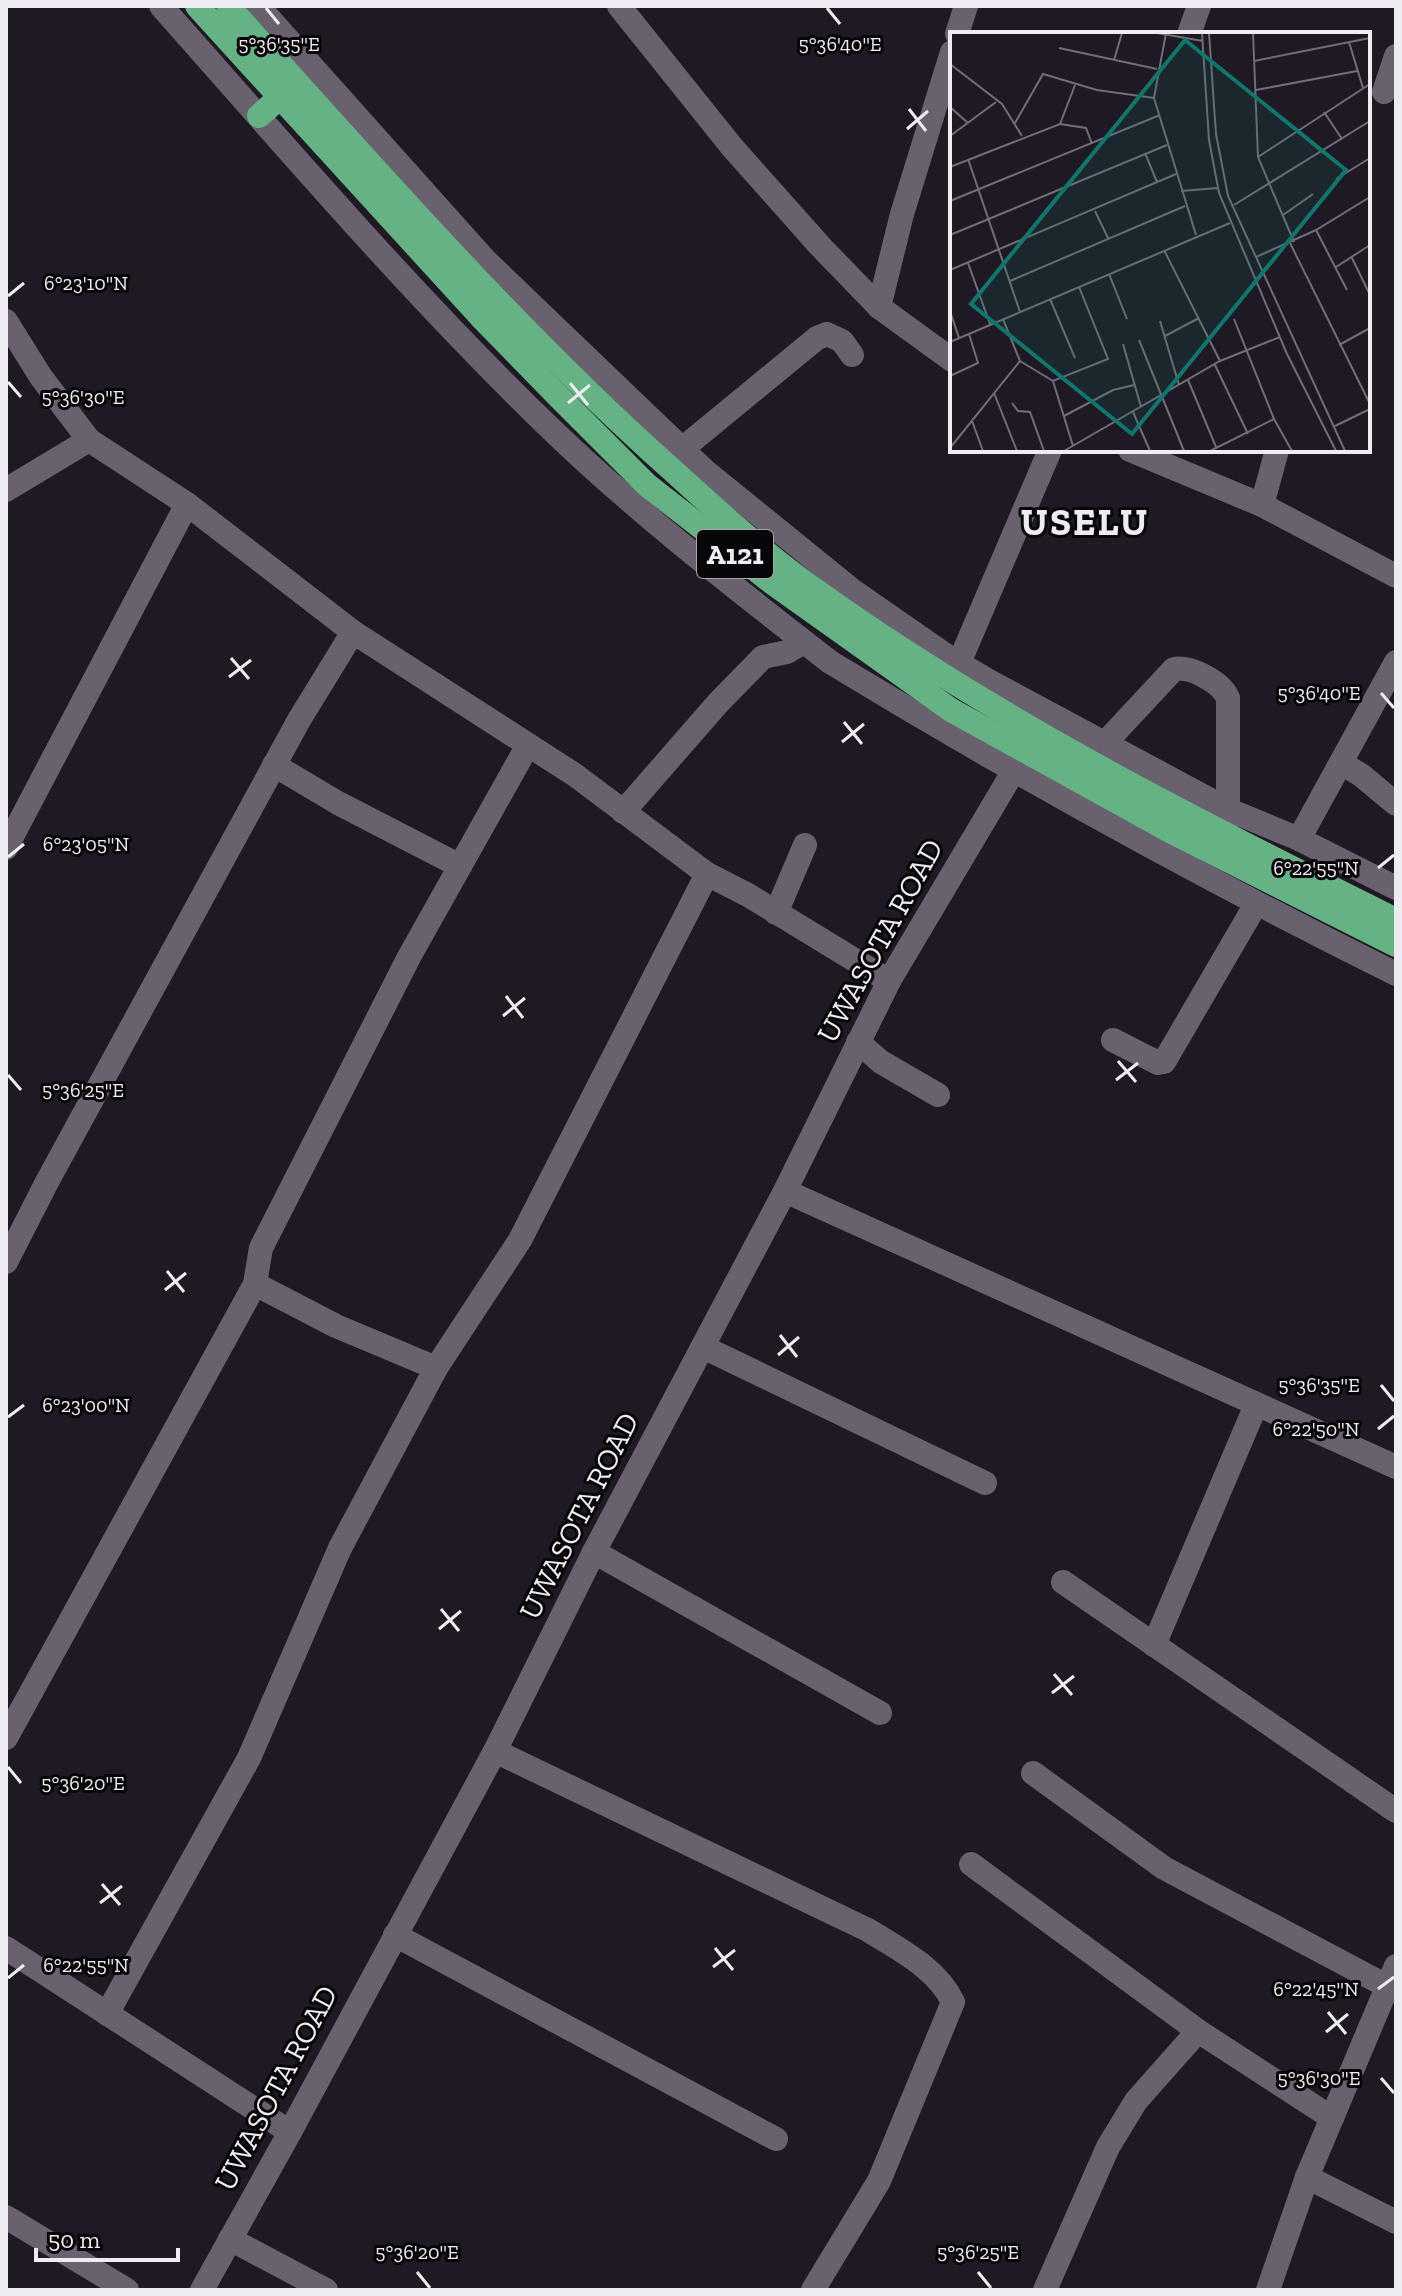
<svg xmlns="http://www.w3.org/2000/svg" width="1402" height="2296" viewBox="0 0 1402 2296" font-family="'Zilla Slab',serif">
<rect width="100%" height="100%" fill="#1f1923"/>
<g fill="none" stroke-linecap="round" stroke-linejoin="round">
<g stroke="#69626e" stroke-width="24">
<path d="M161,6c127,143 252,290 390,423 87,84 183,158 279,233 184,112 373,216 566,312"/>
<polyline points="258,6 485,260 704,470 852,590 950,658 989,681 1229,810 1299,839 1396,888"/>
<polyline points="619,6 732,147 820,246 879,307 952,360"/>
<polyline points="957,34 966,6"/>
<polyline points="1189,34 1199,6"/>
<polyline points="1384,92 1396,56"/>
<polyline points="879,307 902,214 952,52"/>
<polyline points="6,321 41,377 89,440 187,504 353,632 575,775 707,874 748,895 889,981"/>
<polyline points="682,449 817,338 827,334 842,341 852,355"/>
<polyline points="1130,450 1262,505 1396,576"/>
<polyline points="6,490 89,440"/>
<polyline points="1262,505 1277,450"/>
<polyline points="959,663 1050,450"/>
<path d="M1105,743l69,-74c17,-3 47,13 54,29v123"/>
<polyline points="1341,763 1361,775 1396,804"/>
<polyline points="274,765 338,803 460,866"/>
<polyline points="623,812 718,703 763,657 787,652 804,642"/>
<polyline points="1299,839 1396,662"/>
<polyline points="6,848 187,504"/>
<polyline points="776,913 805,845"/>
<polyline points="1113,1040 1158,1063 1164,1062 1256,904"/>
<polyline points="858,1042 881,1062 938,1095"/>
<polyline points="785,1191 1396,1467"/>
<polyline points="6,1262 48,1180 299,720 353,632"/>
<polyline points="255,1284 336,1326 436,1368"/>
<polyline points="703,1347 985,1483"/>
<polyline points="594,1552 880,1713"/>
<polyline points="1063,1582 1396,1811"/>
<polyline points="1154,1645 1256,1405"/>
<polyline points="6,1738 255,1284 261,1248 409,957 528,745"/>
<path d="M495,1751l373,179c30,19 69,38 85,72l-74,179 -66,109"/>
<polyline points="1033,1773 1164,1868 1396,1991"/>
<polyline points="971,1864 1198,2031 1332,2118"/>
<polyline points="395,1935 776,2139"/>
<polyline points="6,1948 290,2132"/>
<polyline points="107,2014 249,1758 340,1548 436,1368 520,1240 707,874"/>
<polyline points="1307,2177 1396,2222"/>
<polyline points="6,2217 127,2290"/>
<polyline points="230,2239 326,2290"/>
<polyline points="202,2290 290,2132 495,1751 594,1552 785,1191 889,981 1013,772"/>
<polyline points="1045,2290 1108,2147 1136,2101 1198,2031"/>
<polyline points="1268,2290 1307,2177 1396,1966"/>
</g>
<g stroke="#65b284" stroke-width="24">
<polyline points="197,6 480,316 559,397 647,485 774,584 951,710 1170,831 1396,945"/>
<path d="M228,6c143,158 283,320 442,462 45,41 89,81 138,117 183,132 386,235 588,335"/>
<polyline points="259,116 280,97"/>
</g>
</g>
<path fill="none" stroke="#efebf2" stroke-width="3" d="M266,8l13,16M827,8l13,16M909,109l17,22M907,129l21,-18M8,296l16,-13M8,382l13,15M570,383l18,22M568,403l22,-18M231,658l18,21M229,677l22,-17M1381,693l13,15M844,722l18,22M842,742l22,-18M8,857l16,-13M1378,868l16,-13M506,996l17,22M503,1016l22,-18M1118,1061l18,21M8,1075l13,15M1116,1080l22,-17M167,1271l17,21M165,1290l21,-17M780,1335l17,22M778,1355l21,-18M1381,1385l13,16M8,1417l16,-12M1378,1429l16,-13M441,1609l18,22M439,1629l22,-18M1054,1674l18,21M1052,1693l22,-17M8,1767l13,16M102,1884l18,21M100,1903l22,-17M715,1948l18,22M713,1967l22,-17M8,1978l16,-13M1378,1989l16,-12M1328,2012l18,22M1326,2032l22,-18M1381,2078l13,15M417,2272l13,16M978,2272l13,16"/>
<g text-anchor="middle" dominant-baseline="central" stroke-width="6" stroke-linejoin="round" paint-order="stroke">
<rect fill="#080609" stroke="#aaa6ac" stroke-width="2" x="697" y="530" width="76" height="48" rx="6"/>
<g font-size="28" font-weight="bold" fill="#efebf2">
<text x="735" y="554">A121</text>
</g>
<g font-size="30" fill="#efebf2" stroke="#080609">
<text transform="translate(880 941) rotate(-61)">UWASOTA ROAD</text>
<text transform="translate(579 1516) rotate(-63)">UWASOTA ROAD</text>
<text transform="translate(276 2088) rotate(-62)">UWASOTA ROAD</text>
</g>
<g font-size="38" font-weight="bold" letter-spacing="2" fill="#efebf2" stroke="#080609">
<text x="1085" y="522">USELU</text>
</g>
</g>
<g transform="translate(950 32)">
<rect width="420" height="420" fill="#1f1923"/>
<path fill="none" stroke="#726d76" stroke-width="2" d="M207,1l46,8M216,1l-12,65 42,137M252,1l7,107 10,53 68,161 49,97M259,1l7,101 12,62 117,255M303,1l5,124 36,85M399,10l14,46M109,16l98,21M164,28l8,-27M304,29l116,-23M0,32l52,40 20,32M306,58l101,-19M0,75l18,16M374,80l18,27M65,91l28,-49 54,16 57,8M110,92l15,-39M0,104l46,-34M195,121l12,29M308,125l112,-73M18,127l52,153M0,135l110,-43 26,4 6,16M386,147l34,-21M231,159l37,-3M0,169l210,-86M284,173l136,-84M145,179l13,27M333,183l30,-21M366,198l31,60M0,203l217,-90M340,211l80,161M214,218l56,111M306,225l60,-27 54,-33M402,226l18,37M18,231l22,61M386,235l34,-22M0,238l226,-96M159,242l18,45M60,249l175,-75M100,267l25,59M0,279l9,27M284,287l40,100 18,32M210,289l19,64M215,304l34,-18M189,308l45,111M0,310l280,-119M173,312l18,63M389,313l31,-17M70,329l33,20 55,-22 -29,-72M265,333l33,69M0,344l28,-13 -9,-29M238,348l28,67M103,349l20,65M44,361l23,58M62,371l6,8 12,1 14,39M183,380l17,39M114,384l49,-26 21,-5M22,389l11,30M385,394l35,-17M0,416l70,-87 -17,-42M114,419l156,-90 60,-24M260,419l64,-32"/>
<path fill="#0f766e" fill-opacity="0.15" stroke="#0f766e" stroke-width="4" d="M235,8l161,130 -214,264 -161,-130z"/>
<rect width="420" height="420" fill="none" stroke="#efebf2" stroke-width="4"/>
</g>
<g font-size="20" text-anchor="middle" fill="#efebf2" stroke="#080609" stroke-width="6" stroke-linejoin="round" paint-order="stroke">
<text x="279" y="51">5°36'35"E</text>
<text x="840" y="51">5°36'40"E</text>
<text x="86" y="290">6°23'10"N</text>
<text x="83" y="404">5°36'30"E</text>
<text x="1319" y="700">5°36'40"E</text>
<text x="86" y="851">6°23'05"N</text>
<text x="1316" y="875">6°22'55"N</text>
<text x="83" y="1097">5°36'25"E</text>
<text x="1319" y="1392">5°36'35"E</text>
<text x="86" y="1412">6°23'00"N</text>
<text x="1316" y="1436">6°22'50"N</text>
<text x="83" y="1790">5°36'20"E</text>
<text x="86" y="1972">6°22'55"N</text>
<text x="1316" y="1996">6°22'45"N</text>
<text x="1319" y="2085">5°36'30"E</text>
<text x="417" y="2259">5°36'20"E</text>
<text x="978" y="2259">5°36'25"E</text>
</g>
<rect width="1402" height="2296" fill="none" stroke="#efebf2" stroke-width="16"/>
<path d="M36 2248v12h142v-12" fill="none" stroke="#efebf2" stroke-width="4"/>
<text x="48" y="2248" font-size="24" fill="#efebf2" stroke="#080609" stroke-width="6" paint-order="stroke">50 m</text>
</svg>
